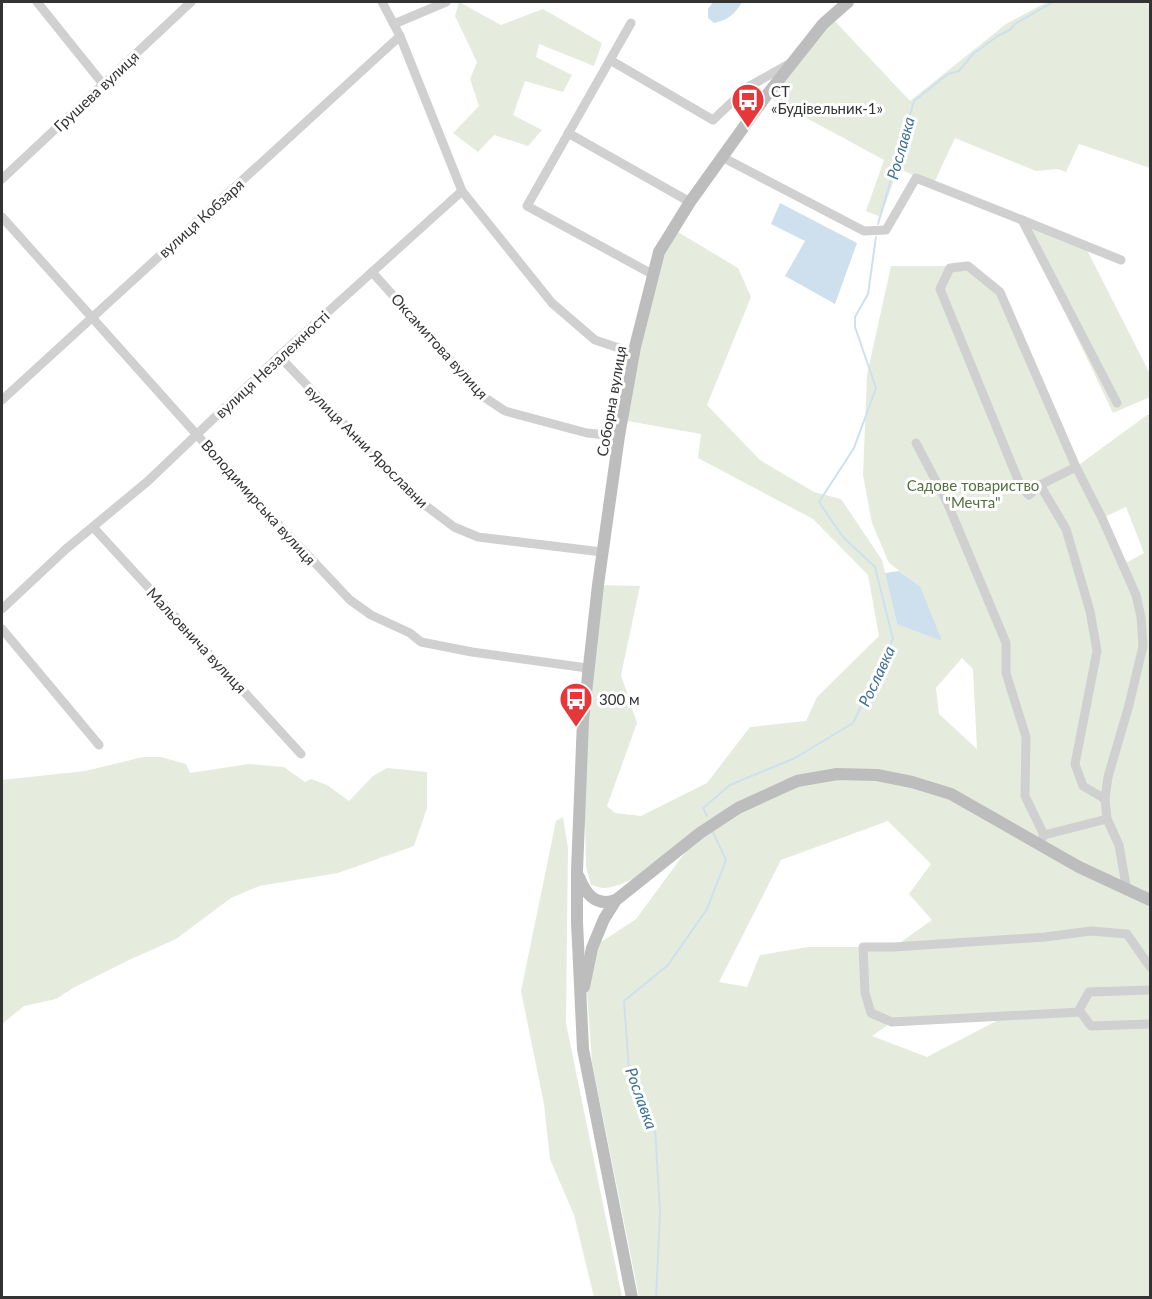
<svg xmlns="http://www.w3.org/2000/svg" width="1152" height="1299" viewBox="0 0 1152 1299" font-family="Lato,sans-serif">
<rect width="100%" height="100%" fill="#fff"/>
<g fill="#e5ecde" fill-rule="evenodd">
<polygon points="459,2 501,25 543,9 602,43 594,66 539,44 536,57 572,75 563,92 525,81 513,115 542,130 528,146 494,135 478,152 453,133 479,106 470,79 477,62 455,16"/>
<polygon points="1047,2 1150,2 1150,168 1079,144 1066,172 1058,169 1036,171 955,138 933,185 898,168 881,217 866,211 884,160 766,96 831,17 910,101 1006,24"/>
<polygon points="1021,220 1087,250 1150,374 1150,397 1113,413"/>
<path d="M673,229l65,39 13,29 -44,108 53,55 54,32 27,7 41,61 15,64 23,-38 -31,-23 -17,-40 -9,-48 4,-100 24,-109h77l32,26 76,175 71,-52h3v882h-511l-47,-235 -6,-84 6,-30 44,-29 62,-84c-21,16 -68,52 -93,53 -5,0 -10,-2 -14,-3l-5,-18 -3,-147 15,-135 42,1 -19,89 16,48 -30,83 8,7 26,3 66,-33 43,-56 56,-6 11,-24 62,-61 -11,-61 -55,-56 -115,-61 3,-24 -79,-14 20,-105zM1126,507l18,46 -20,11 -22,-46zM962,658l11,11 4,80 -38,-35 -3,-26zM888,821l43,43 -22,30 23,26 -38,27h-86l-48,8 -13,32 -28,-5 62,-122zM1004,1017l-77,40 -55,-21 20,-14z"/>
<polygon points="143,757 161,757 186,764 190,773 249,764 284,767 305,782 311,779 327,785 349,801 373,776 387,768 427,772 427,808 414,846 338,873 259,886 231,898 176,939 129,960 73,988 56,999 24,1006 2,1024 2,780 85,771"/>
<polygon points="563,817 568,848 566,1023 622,1297 594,1297 574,1215 550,1159 544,1104 521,991 556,821"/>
</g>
<g fill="#cee0ee">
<path d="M713,2h29c-7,12 -14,18 -28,21l-6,-5v-9z"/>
<polygon points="780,203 857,243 835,304 785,276 805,241 771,224"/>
<polygon points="899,571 920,586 942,641 897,624 885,573"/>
</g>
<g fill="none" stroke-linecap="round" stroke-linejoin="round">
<g stroke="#cee0ee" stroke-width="2">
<polyline points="878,224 914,101 948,74 959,71 973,54 999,35 1010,30 1015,24 1053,2"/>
<polyline points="707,816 703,808 730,785 795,758 853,723 893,639 875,567 843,537 819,502 854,448 876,388 855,327 855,317 868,294 876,237"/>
<polyline points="656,1298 660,1211 655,1129 629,1071 624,1001 668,965 707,909 726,860 712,830"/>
</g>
<g stroke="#d0d0d0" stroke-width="9">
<polyline points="37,2 103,84"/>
<polyline points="382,2 400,36 462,191 552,303 595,340 634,353"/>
<polyline points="631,23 527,206 652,274"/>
<polyline points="394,24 446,2"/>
<polyline points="610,60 713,120 748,87 789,64"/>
<polyline points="568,133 690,202"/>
<polyline points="722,157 864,231 886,230 916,178 1022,220 1117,403"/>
<polyline points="2,179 191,2"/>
<polyline points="2,217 249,493 350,600 371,615 410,633 421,642 472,652 587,668"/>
<polyline points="1022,220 1121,260"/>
<polyline points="372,272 484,397 505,411 587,433 619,436"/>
<polyline points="279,356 413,496 454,527 478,537 602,552"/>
<polyline points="2,400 400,36"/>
<polyline points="916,443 947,502 1006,643 1006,673 1026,737 1025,796 1044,835"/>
<polyline points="1076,467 1040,485 1029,495 1021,487 940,289 950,268 968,266 1000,292 1076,467 1102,518 1136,595 1141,617 1143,646 1129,705 1108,777 1105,799 1107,819 1119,845 1127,891"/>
<polyline points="1040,485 1066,529 1090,611 1097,651 1075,764 1083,786 1105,799"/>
<polyline points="93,527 301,754"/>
<polyline points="2,609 66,549 148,481 279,356 462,191"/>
<polyline points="2,629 99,745"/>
<polyline points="1042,839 1044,835 1107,819"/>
<polyline points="1150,990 1089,992 1079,1010 1091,1026 1150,1024"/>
<polyline points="1080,1012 892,1022 871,1013 865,993 863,947 894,947 1045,937 1091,931 1127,934 1150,967"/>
</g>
<g stroke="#bdbdbd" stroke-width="12">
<path d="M579,877c7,18 17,30 37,23"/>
<polyline points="584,987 592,948 604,919 616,900 700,833 738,808 797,781 837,774 877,775 912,782 951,794 1079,867 1150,900"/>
<polyline points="632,1298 583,1049 577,922 577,871 583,720 598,585 619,436 635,347 659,252 690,202 766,96 823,24 848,2"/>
</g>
</g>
<defs>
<g id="bus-pin" transform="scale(1.725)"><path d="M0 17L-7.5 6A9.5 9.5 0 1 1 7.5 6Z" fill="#e8373b" stroke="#fff"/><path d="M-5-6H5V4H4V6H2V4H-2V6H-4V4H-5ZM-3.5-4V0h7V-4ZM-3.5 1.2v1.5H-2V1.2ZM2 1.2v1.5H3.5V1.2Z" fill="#fff"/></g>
</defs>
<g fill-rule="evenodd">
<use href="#bus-pin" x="748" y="100"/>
<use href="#bus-pin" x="576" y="699"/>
</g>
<g text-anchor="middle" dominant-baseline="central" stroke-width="6" stroke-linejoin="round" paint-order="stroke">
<g font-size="15" fill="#333" stroke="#fff">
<text transform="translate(96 91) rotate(-43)">Грушева вулиця</text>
<text transform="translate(201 218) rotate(-42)">вулиця Кобзаря</text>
<text transform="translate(440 346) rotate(48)">Оксамитова вулиця</text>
<text transform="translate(272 364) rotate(-43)">вулиця Незалежності</text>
<text transform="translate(611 401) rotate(-80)">Соборна вулиця</text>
<text transform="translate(367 446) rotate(45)">вулиця Анни Ярославни</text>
<text transform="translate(259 502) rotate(48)">Володимирська вулиця</text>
<text transform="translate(197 640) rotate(47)">Мальовнича вулиця</text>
</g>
<g font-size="15" fill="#333" stroke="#fff" text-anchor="start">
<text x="771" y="91">СТ<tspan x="771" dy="17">«Будівельник-1»</tspan></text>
<text x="599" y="699">300 м</text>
</g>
<g font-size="15" fill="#53703e" stroke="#fff">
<text x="973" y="485">Садове товариство<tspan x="973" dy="17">"Мечта"</tspan></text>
</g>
<g font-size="16" font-style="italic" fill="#3e7097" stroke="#fff">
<text transform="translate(900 148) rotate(-74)">Рославка</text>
<text transform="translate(876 676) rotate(-65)">Рославка</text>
<text transform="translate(642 1098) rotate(70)">Рославка</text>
</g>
</g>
<rect width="1152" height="1299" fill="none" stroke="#333333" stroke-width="6"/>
</svg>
